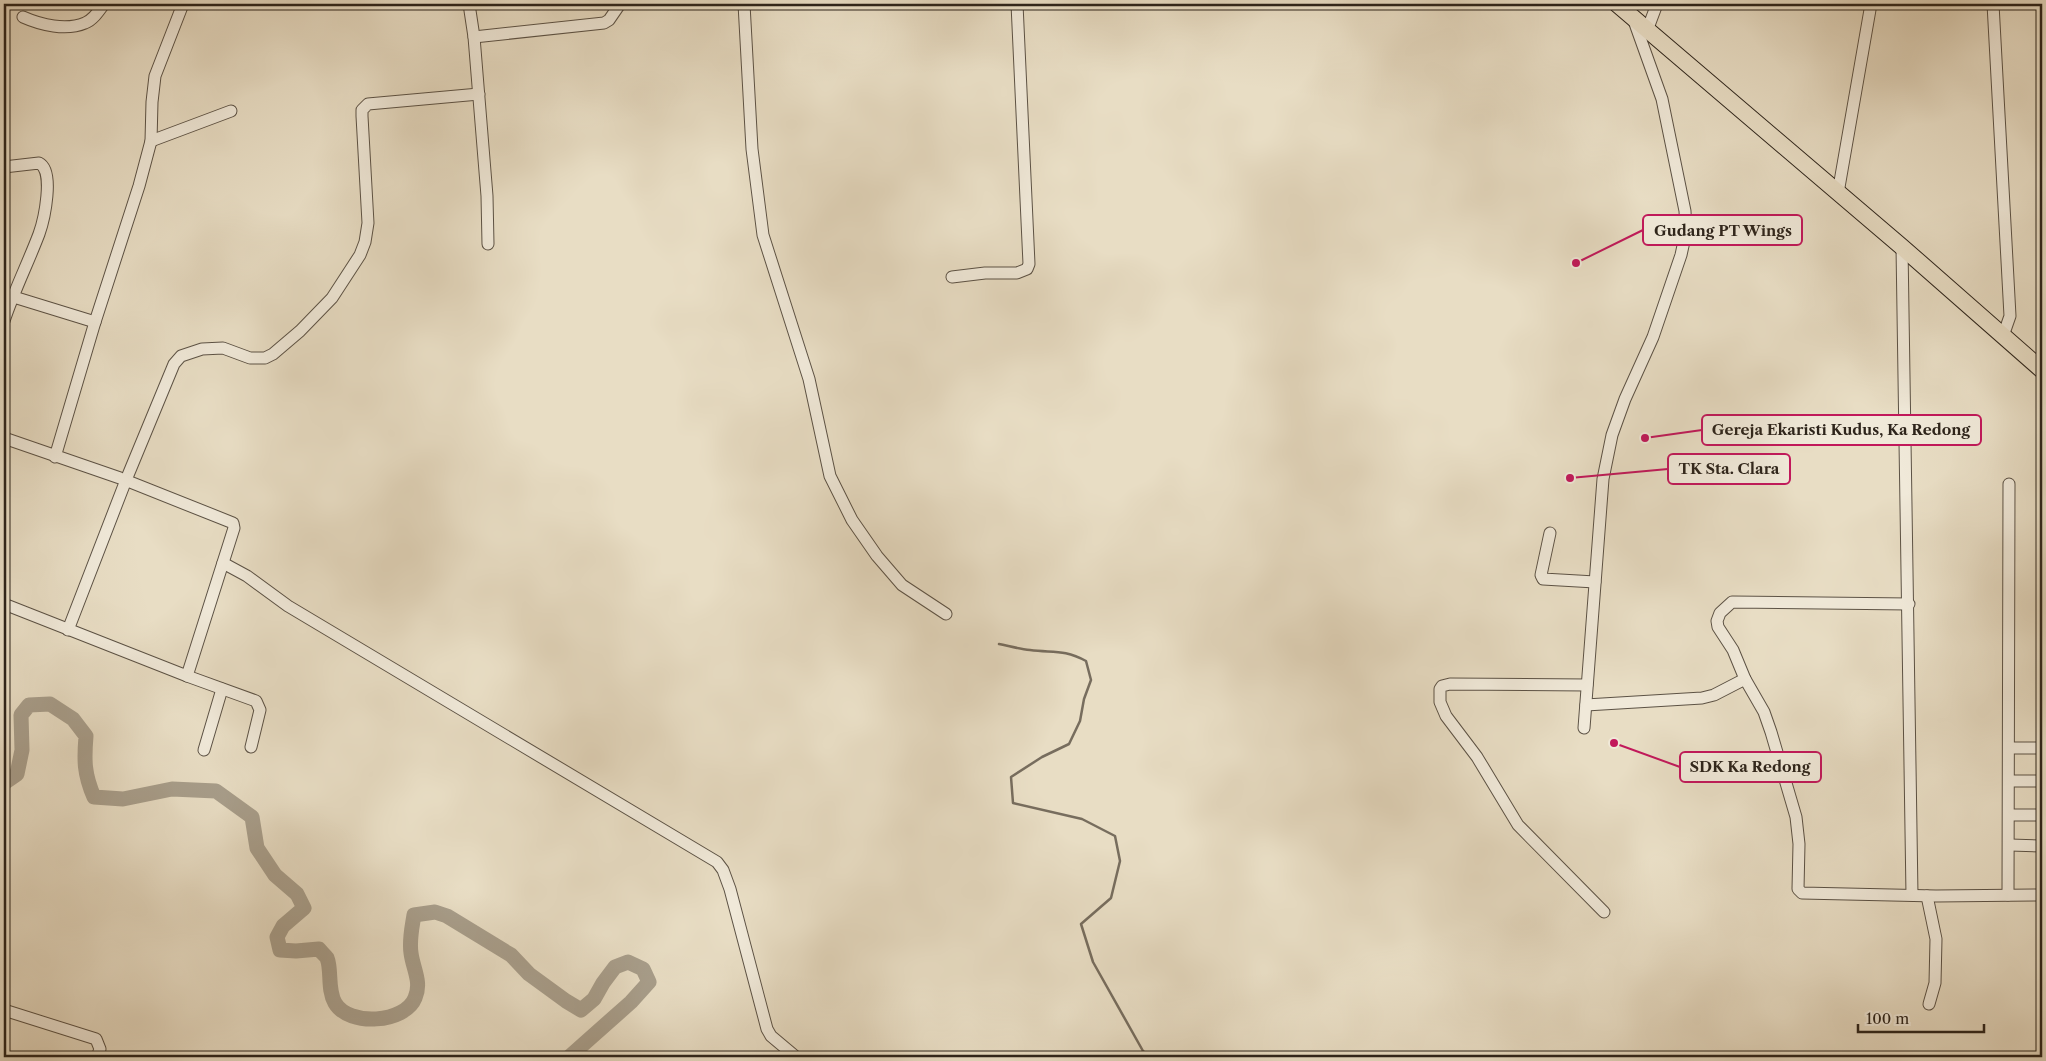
<svg xmlns="http://www.w3.org/2000/svg" width="2046" height="1061" viewBox="0 0 2046 1061" font-family="'Libre Caslon Text',serif">
<rect width="100%" height="100%" fill="#e8ddc4"/>
<filter id="stains"><feTurbulence type="fractalNoise" baseFrequency=".004" numOctaves="4"/><feColorMatrix values="0 0 0 0 .2 0 0 0 0 .09 0 0 0 0 .02 0 0 0 .5 -.17"/></filter>
<radialGradient id="worn" r=".72"><stop offset=".6" stop-color="#630" stop-opacity="0"/><stop offset="1" stop-color="#630" stop-opacity=".3"/></radialGradient>
<g fill="none" stroke-linecap="round" stroke-linejoin="round">
<g stroke="#776d5e" stroke-width="2.5">
<path d="M999,644c10,2 20,5 31,6 23,3 34,-1 56,11l5,19 -7,19 -4,22 -11,23 -27,13 -31,20 2,26 69,16 33,17 5,25 -9,37 -30,26 12,38 50,89 7,6"/>
<polyline points="1249,1057 1275,1054 1286,1057"/>
</g>
<path stroke="#a89e8b" stroke-width="15" d="M4,783l13,-9 5,-24 -1,-35 8,-10 21,-1 23,15 13,17c-2,24 -2,38 8,61l29,2 49,-10 44,2 36,26 5,31 18,27 22,19 7,14 -21,18 -6,11 3,13 16,1 23,-2c2,3 6,6 8,9 5,12 0,31 8,45 14,24 70,20 80,-5 7,-16 -2,-29 -4,-45 -2,-13 1,-25 3,-38l21,-3 12,4 64,39 18,19 37,27 15,9 13,-11 9,-16 12,-16 13,-5 15,7 6,13 -18,20 -62,55"/>
<g stroke="#5c5245" stroke-width="13">
<g id="minor">
<polyline points="469,4 474,37 487,196 488,244"/>
<polyline points="744,4 752,149 763,235 809,379 830,476 852,520 877,556 902,585 946,614"/>
<polyline points="1993,4 2010,316 2003,336"/>
<path d="M23,17c18,8 43,14 62,6 8,-3 14,-12 19,-19"/>
<polyline points="1648,28 1657,4"/>
<polyline points="474,37 604,23 609,20 620,4"/>
<polyline points="151,141 231,111"/>
<path d="M4,167l35,-4c16,8 5,57 0,71 -11,29 -25,57 -35,87"/>
<polyline points="1838,193 1871,4"/>
<polyline points="1902,247 1912,895"/>
<polyline points="952,277 985,273 1017,273 1027,269 1029,264 1017,4"/>
<polyline points="4,294 95,322"/>
<polyline points="4,438 120,478 233,523 234,528 187,676 4,604"/>
<polyline points="55,457 95,322 139,186 151,141 152,102 155,76 183,4"/>
<polyline points="1550,533 1541,575 1543,579 1595,582"/>
<polyline points="223,563 247,576 288,606 717,862 723,870 730,889 767,1029 771,1036 796,1057"/>
<polyline points="68,630 126,480 174,364 181,356 202,349 223,348 250,358 265,358 273,354 300,331 332,298 360,255 365,242 368,223 362,116 362,110 368,104 479,94"/>
<polyline points="187,676 256,701 260,710 251,747"/>
<polyline points="1745,679 1733,650 1718,627 1717,621 1720,613 1732,602 1909,604"/>
<polyline points="1587,685 1450,684 1442,686 1440,689 1440,702 1446,716 1477,757 1518,825 1604,912"/>
<polyline points="1586,705 1702,698 1714,695 1745,679 1764,712 1771,732 1796,817 1799,844 1798,889 1802,893 1936,896 2042,895"/>
<polyline points="1584,728 1603,479 1612,435 1625,399 1653,337 1681,255 1686,232 1685,211 1662,99 1633,18"/>
<polyline points="2009,748 2042,748"/>
<polyline points="204,750 222,689"/>
<polyline points="2009,781 2042,781"/>
<polyline points="2010,815 2042,815"/>
<polyline points="2010,845 2042,846"/>
<polyline points="2008,895 2009,484"/>
<polyline points="1927,896 1936,939 1935,983 1929,1004"/>
<polyline points="4,1010 96,1039 100,1049 97,1057"/>
</g>
</g>
<g stroke="#2d241b" stroke-width="18">
<polyline id="highway" points="1617,4 1902,247 2042,370"/>
</g>
<use href="#minor" stroke="#f0e9d9" stroke-width="11"/>
<use href="#highway" stroke="#e8ddc4" stroke-width="16"/>
</g>
<path fill="none" stroke="#c2185b" stroke-width="2" d="M1576 263L1643 230M1645 438L1702 430M1570 478L1668 469M1614 743L1680 767"/>
<g fill="#c2185b" stroke="#f0e9d9" stroke-width="2">
<circle cx="1576" cy="263" r="5"/>
<circle cx="1645" cy="438" r="5"/>
<circle cx="1570" cy="478" r="5"/>
<circle cx="1614" cy="743" r="5"/>
</g>
<g fill="#f0e9d9" stroke="#c2185b" stroke-width="2">
<rect x="1643" y="215" width="159" height="30" rx="5"/>
<rect x="1702" y="415" width="279" height="30" rx="5"/>
<rect x="1668" y="454" width="122" height="30" rx="5"/>
<rect x="1680" y="752" width="141" height="30" rx="5"/>
</g>
<g font-size="15" text-anchor="middle" font-weight="bold" fill="#2d241b">
<text x="1723" y="236">Gudang PT Wings</text>
<text x="1841" y="435">Gereja Ekaristi Kudus, Ka Redong</text>
<text x="1729" y="474">TK Sta. Clara</text>
<text x="1750" y="772">SDK Ka Redong</text>
</g>
<rect width="2046" height="1061" fill="none" stroke="#e8ddc4" stroke-width="20"/>
<rect x="5" y="5" width="2036" height="1051" fill="none" stroke="#2d241b" stroke-width="2.5"/>
<rect x="10" y="10" width="2026" height="1041" fill="none" stroke="#2d241b"/>
<path d="M1858 1024v8h126v-8" fill="none" stroke="#2d241b" stroke-width="2.5"/>
<text x="1866" y="1024" font-size="15" fill="#2d241b" stroke="#f0e9d9" stroke-width="4" paint-order="stroke">100 m</text>
<rect width="100%" height="100%" filter="url(#stains)"/>
<rect width="100%" height="100%" fill="url(#worn)"/>
</svg>
